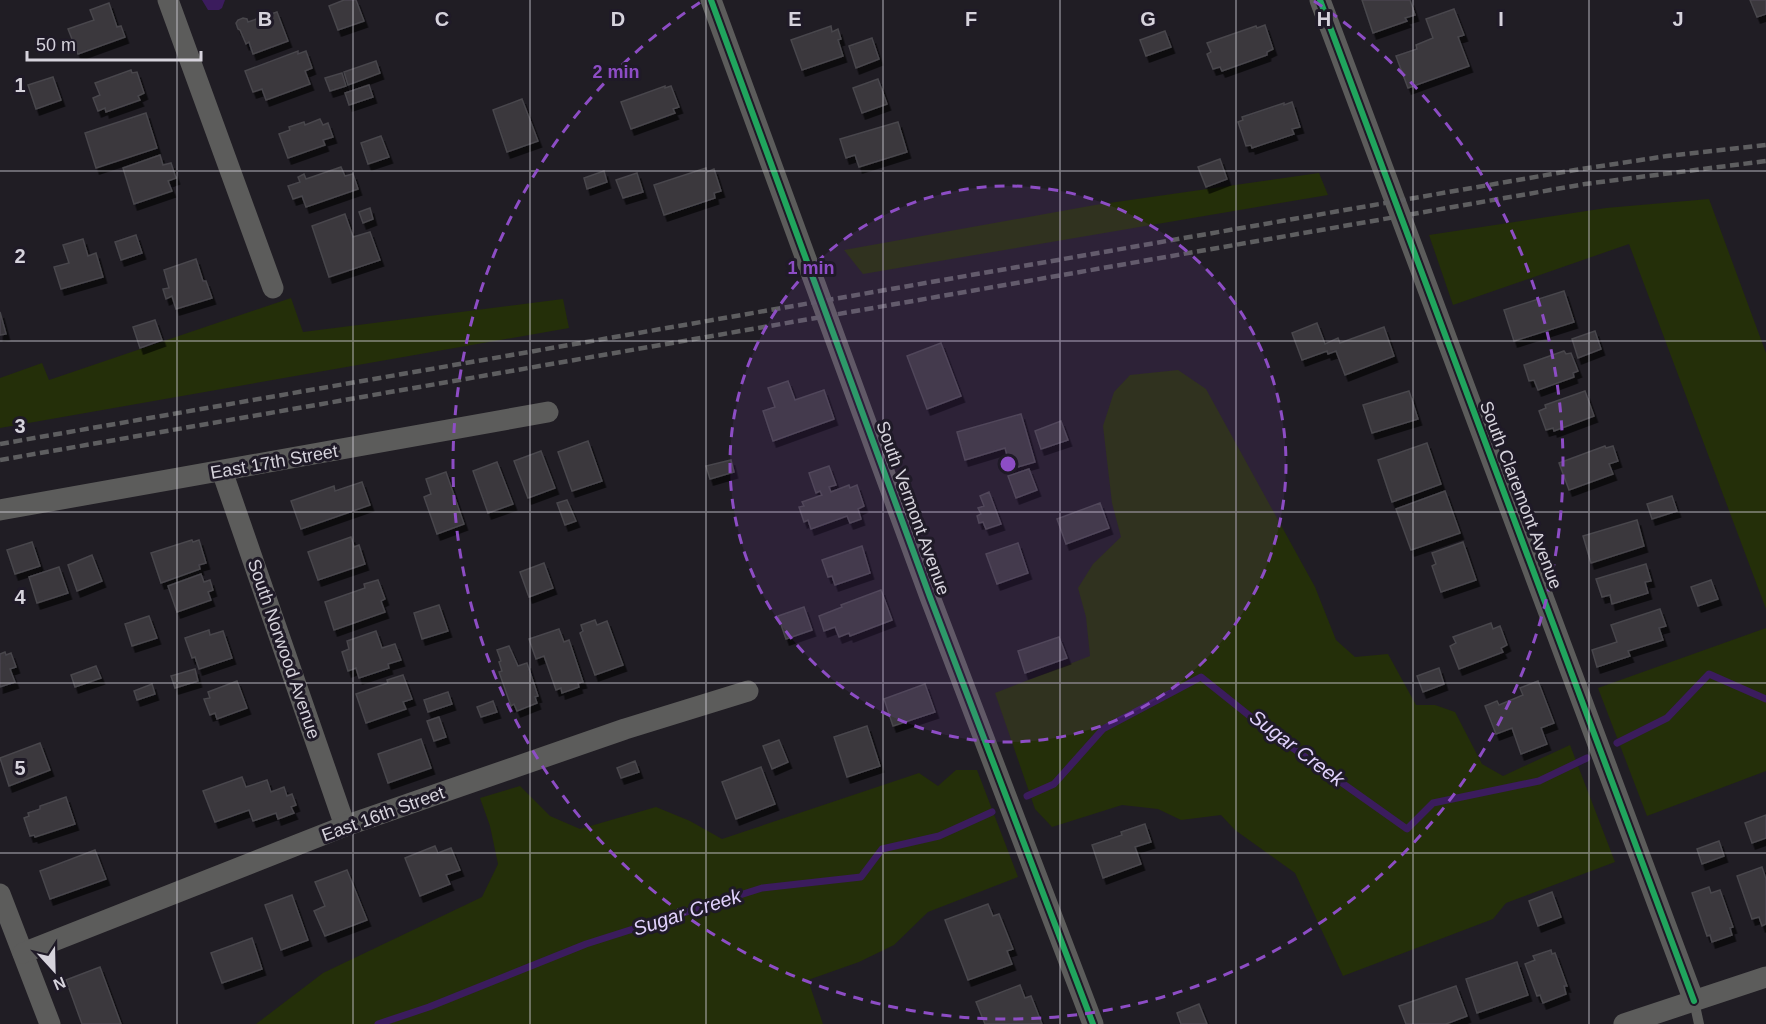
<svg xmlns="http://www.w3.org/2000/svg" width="1766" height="1024" viewBox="0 0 1766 1024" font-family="Arial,sans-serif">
<defs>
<filter id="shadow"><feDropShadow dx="3.5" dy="6" stdDeviation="0" flood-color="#0009"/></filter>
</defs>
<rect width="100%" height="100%" fill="#201d24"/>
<g fill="#242f09">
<polygon points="1319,173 1328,195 863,274 844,250 1095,205"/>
<polygon points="1709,199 1766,353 1766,609 1629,244 1453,305 1429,235 1606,208"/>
<polygon points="291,298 303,332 563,299 569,328 0,428 0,378 42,363 49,380"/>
<polygon points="1178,370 1206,389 1315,587 1336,640 1355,657 1388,654 1416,705 1435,705 1455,712 1482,764 1503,776 1570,745 1615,862 1506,903 1493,919 1343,976 1295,873 1235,830 1221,815 1181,820 1158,809 1122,805 1052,827 1035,809 995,693 1090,656 1086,617 1078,588 1093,564 1121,537 1112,503 1103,426 1114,392 1130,375"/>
<polygon points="1766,628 1766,771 1647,816 1598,688"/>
<polygon points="956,770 977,770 1018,877 928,912 894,945 859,962 808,980 823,1024 256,1024 323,973 482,897 498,864 490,826 480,798 520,786 550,816 580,829 656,807 690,821 722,839 919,773 938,786"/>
</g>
<polygon fill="#3b1c5d" points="202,0 225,0 222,8 219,10 208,10"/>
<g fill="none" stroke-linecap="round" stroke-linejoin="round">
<g stroke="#3b1c5d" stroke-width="7">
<polyline points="1617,743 1667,718 1709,674 1766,699"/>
<polyline points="1027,796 1054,784 1103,729 1201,677 1266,729 1407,829 1433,803 1539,781 1587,758"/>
<polyline points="378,1024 429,1007 586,944 762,888 861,877 882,849 939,836 992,812"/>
</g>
</g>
<g fill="#3a373d" stroke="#48464c" stroke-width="1.5" filter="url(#shadow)">
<polygon points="344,0 356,0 364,21 338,30 329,6"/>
<polygon points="1362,0 1410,0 1415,15 1405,18 1407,21 1373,33"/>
<polygon points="1750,0 1766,0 1766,14 1757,17"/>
<polygon points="109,3 117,27 121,26 125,37 78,54 68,29 94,20 90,10"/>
<polygon points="1454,9 1464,35 1458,37 1469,66 1408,88 1396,56 1417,49 1416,45 1433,38 1426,19"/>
<polygon points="277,12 288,41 253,54 249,42 246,44 240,30 238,29 236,23 238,20 243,18 247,19 248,22"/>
<polygon points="1265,25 1273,49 1267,52 1267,55 1222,71 1220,67 1213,69 1207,54 1211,52 1207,43 1256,26 1257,28"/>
<polygon points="831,26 832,32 838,29 841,39 838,40 843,56 802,70 791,40"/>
<polygon points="1165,31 1171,47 1146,56 1140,40"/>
<polygon points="872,38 879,59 856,68 849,46"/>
<polygon points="298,51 298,54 306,51 312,68 305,71 310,84 266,100 262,89 253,92 245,71"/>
<polygon points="376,61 380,73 348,85 344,72"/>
<polygon points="131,70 132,73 137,72 144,93 138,96 140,100 106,112 105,108 98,111 93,98 100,95 95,83"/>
<polygon points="342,73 346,86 330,91 325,78"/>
<polygon points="53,77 61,100 36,109 28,85"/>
<polygon points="878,79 887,104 862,113 853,88"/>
<polygon points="369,85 373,97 349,105 345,93"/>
<polygon points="665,86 665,88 671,86 679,107 673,109 675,113 631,129 621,102"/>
<polygon points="522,99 538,141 507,152 493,110"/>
<polygon points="1292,102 1300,127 1292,129 1294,134 1252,148 1251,145 1246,146 1238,122 1243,120 1242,117 1284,103 1284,105"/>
<polygon points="146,113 157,148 96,168 85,133"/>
<polygon points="320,119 323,125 328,123 333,137 323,140 325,145 288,158 279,134 290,130 289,127 304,122 305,125"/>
<polygon points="898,122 907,152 859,167 855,155 846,158 840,139"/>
<polygon points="381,136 389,157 368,164 361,143"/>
<polygon points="160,155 163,165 171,163 176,178 168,181 172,191 134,204 123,168"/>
<polygon points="1220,159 1227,179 1206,187 1198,167"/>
<polygon points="341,167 345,176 353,174 358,189 306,207 302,196 293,199 288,186 300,182 298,177 304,174 306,179"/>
<polygon points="706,168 707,172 714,169 721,191 714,193 715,198 664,215 654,185"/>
<polygon points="604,171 607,182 587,189 584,178"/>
<polygon points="637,173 643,192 623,198 616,180"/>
<polygon points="370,208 373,219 363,223 359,212"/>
<polygon points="345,214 353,237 370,232 380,260 329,277 312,226"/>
<polygon points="136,235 142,253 121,260 115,242"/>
<polygon points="83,239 88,256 96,253 103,277 61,289 54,267 69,263 63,245"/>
<polygon points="196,259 203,281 206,281 212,298 176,309 172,296 166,299 163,289 169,288 164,270"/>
<polygon points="1564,291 1574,322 1514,341 1504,310"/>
<polygon points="0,312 6,334 0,335"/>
<polygon points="155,320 162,340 140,348 133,327"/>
<polygon points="1317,323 1325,344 1338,338 1340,343 1384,327 1394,356 1345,375 1336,351 1328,354 1327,351 1302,360 1292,333"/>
<polygon points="1595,331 1601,349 1578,358 1572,339"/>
<polygon points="941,343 961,396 927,409 907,356"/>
<polygon points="1564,351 1566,354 1571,353 1578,371 1573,373 1574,377 1538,390 1534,380 1529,381 1524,365"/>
<polygon points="788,381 795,400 824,390 834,419 773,441 763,411 775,407 768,388"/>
<polygon points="1409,391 1418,419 1372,433 1363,405"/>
<polygon points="1585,391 1594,416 1554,431 1553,428 1546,430 1539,411 1546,408 1545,405"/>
<polygon points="1021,414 1035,462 1011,469 1005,448 965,460 957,432"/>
<polygon points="1061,421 1068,440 1041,449 1035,431"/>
<polygon points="588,441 602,481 572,491 558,452"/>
<polygon points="1427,443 1441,484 1392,502 1378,460"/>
<polygon points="1605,446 1606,448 1613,446 1618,461 1609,464 1613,474 1569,490 1559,463"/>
<polygon points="541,451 555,488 528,498 514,461"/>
<polygon points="731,460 734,472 710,479 706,466"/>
<polygon points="497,462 513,504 488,513 473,471"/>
<polygon points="829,466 836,485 829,487 831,492 849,485 850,488 857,485 864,506 858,509 861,519 850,523 847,516 811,529 808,520 804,522 799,507 804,506 802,502 822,495 820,491 816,493 809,473"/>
<polygon points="1029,469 1037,490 1016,498 1008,476"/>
<polygon points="446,472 464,524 437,534 424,497 431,494 426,479"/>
<polygon points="362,482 370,505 301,529 291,501 334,486 335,491"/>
<polygon points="1445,491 1460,533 1411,550 1396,509"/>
<polygon points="989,492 1001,524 986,529 983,522 979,523 977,516 981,514 978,508 984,506 980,496"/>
<polygon points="1672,496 1677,511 1652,519 1647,504"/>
<polygon points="567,500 576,521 565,525 557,503"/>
<polygon points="1100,503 1109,528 1066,544 1057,519"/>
<polygon points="1637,520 1644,546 1591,563 1583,536"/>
<polygon points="351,537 354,547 359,545 365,564 318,580 308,552"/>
<polygon points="192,540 193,542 199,540 206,563 199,565 200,569 161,583 151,553"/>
<polygon points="32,542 40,566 15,574 7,550"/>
<polygon points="1463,542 1476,580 1441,592 1432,566 1436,564 1432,553"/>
<polygon points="1018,543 1028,573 997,584 986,554"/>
<polygon points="862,546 870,573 835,585 832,576 828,577 822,560"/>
<polygon points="92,555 102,581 77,591 68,565"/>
<polygon points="544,563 553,588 529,597 520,572"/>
<polygon points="1646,564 1651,581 1645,582 1648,593 1612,604 1610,595 1602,597 1596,579"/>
<polygon points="59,567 68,593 37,603 29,577"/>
<polygon points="201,574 204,582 210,580 213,590 208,592 211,600 177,612 168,586"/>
<polygon points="378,580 385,599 381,601 385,612 334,630 325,602 365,588 364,584"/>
<polygon points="1711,580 1718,599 1698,606 1691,587"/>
<polygon points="881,590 892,620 850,636 849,633 839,637 835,627 824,631 819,616 842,607 841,605"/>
<polygon points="439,605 448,631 422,639 414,613"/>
<polygon points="804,607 812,630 786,639 778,616"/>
<polygon points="1660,609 1666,626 1659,628 1663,640 1628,651 1630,656 1597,667 1592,650 1617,642 1611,625"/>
<polygon points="149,616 157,638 132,646 125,624"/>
<polygon points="595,620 597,625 607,621 623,665 595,675 580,633 583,631 581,625"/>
<polygon points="1491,623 1493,629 1500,626 1507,645 1501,648 1503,652 1459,669 1450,646 1456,643 1453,637"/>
<polygon points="559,629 564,642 569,640 583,682 578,683 579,687 562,693 561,688 556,690 544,656 536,659 529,639"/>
<polygon points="209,630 210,635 223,631 232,658 199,669 195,657 192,658 185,638"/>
<polygon points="376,631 382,648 395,644 401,660 388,664 389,668 359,678 356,668 348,671 342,652 349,649 347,641"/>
<polygon points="1059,637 1067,658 1025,673 1018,651"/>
<polygon points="509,646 518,666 527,663 538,696 535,697 537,703 517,711 514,704 511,706 499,672 502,671 499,662 501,661 497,650"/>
<polygon points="5,652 6,655 11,653 16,667 10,669 15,682 0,687 0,654"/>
<polygon points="96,666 101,678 75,687 71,675"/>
<polygon points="1439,668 1444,684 1423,692 1417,676"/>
<polygon points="195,669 198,681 175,688 171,676"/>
<polygon points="403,675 412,699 403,702 406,709 366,723 356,694 388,683 387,680"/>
<polygon points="237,681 247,708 217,719 215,713 210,715 204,699 210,698 208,692"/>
<polygon points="1538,681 1554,723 1541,728 1547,744 1521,754 1512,728 1496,734 1485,706 1497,701 1499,705 1523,695 1520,688"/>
<polygon points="152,684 155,694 137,700 134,691"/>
<polygon points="925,684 935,712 893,726 884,699"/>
<polygon points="448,692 452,704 428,712 424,700"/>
<polygon points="493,701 497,712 481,717 477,707"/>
<polygon points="439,717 446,737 434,741 427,721"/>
<polygon points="867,726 880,766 847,777 834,737"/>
<polygon points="421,739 431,768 388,783 378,754"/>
<polygon points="779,740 788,762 772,769 763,746"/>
<polygon points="40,743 50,770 9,786 0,758"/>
<polygon points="635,761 639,772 621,778 617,768"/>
<polygon points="761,767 775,804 736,819 722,782"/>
<polygon points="242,777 246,787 267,780 271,792 284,787 287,796 292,794 296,805 291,807 294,813 278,819 276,813 253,821 249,810 215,822 203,791"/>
<polygon points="66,797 75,824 35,837 34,835 30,836 24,818 29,816 28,813 40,809 40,806"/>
<polygon points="1766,815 1766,838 1752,843 1745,823"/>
<polygon points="1145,824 1151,842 1135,847 1141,864 1103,878 1092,845 1122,835 1121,832"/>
<polygon points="1719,841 1724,856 1702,864 1697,849"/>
<polygon points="435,846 438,853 451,848 460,870 446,875 450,884 420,896 405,858"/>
<polygon points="95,850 106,879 50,899 40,871"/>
<polygon points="1762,867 1766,879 1766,924 1762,926 1759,917 1752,919 1737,876"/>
<polygon points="347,870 367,920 325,936 314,911 325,906 315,882"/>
<polygon points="1709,887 1711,893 1720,890 1733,927 1730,928 1732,935 1712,942 1710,935 1707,936 1692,893"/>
<polygon points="1552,892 1561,917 1538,926 1529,901"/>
<polygon points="292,895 308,940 281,950 265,905"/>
<polygon points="988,904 993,916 999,914 1013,949 1007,951 1012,964 968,980 945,920"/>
<polygon points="252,938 262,969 222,983 211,953"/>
<polygon points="1551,950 1552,954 1555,953 1567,986 1564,986 1566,994 1543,1003 1540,995 1537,996 1525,964 1535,960 1533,956"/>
<polygon points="1517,962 1528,995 1477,1013 1466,979"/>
<polygon points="100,967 121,1024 82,1024 66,980"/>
<polygon points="1020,985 1025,998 1031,996 1042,1024 985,1024 976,1002"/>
<polygon points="1456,986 1467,1016 1446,1024 1406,1024 1399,1006"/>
<polygon points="1199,1004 1207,1024 1181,1024 1177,1013"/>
</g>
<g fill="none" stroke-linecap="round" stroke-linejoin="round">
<polyline stroke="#5c5c5b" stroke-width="10" points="1694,1001 1699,1024"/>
<g stroke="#5c5c5b" stroke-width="21">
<polyline points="168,0 273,288"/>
<polyline points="711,0 930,597 1093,1024"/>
<path d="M1320,0c123,334 252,666 374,1001"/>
<polyline points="222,471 345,826"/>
<polyline points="0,510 548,412"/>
<polyline points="0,894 50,1024"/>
<polyline points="23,953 345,826 625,729 748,691"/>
<polyline points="1624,1024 1766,977"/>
</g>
<g stroke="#5e5e60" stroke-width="4.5" stroke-dasharray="9 4.5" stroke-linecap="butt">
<polyline points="0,444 1575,170 1667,156 1766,145"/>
<polyline points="0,460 1585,184 1766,161"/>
</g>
<g stroke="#1f1a27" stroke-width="10">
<g id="cycleway">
<polyline points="711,0 930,597 1093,1024"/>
<path d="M1320,0c123,334 252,666 374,1001"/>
</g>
</g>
<use href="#cycleway" stroke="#20a55d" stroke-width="6"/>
</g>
<path fill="none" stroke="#d6d3dc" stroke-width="1.5" stroke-opacity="0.55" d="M177,0v1024M353,0v1024M530,0v1024M706,0v1024M883,0v1024M1060,0v1024M1236,0v1024M1413,0v1024M1589,0v1024M0,171h1766M0,341h1766M0,512h1766M0,683h1766M0,853h1766"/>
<circle cx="1008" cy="464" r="278" fill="#8d4dc5" fill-opacity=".12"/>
<g fill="none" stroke="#8d4dc5" stroke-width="3" stroke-dasharray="10 8">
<circle cx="1008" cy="464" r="278"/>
<path d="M1314 1A555 555 0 1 1 702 1"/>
</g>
<g text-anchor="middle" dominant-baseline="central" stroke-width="6" stroke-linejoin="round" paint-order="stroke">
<g font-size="18" fill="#d6d3dc" stroke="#1f1a27">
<text transform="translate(274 462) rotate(-10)">East 17th Street</text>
<text transform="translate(1521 495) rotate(69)">South Claremont Avenue</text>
<text transform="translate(913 508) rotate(70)">South Vermont Avenue</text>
<text transform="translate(284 649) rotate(71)">South Norwood Avenue</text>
<text transform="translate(383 814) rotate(-20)">East 16th Street</text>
</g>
<g font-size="20" font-style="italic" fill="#e1d2fd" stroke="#1f1a27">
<text transform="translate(1297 748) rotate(37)">Sugar Creek</text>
<text transform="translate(687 912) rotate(-18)">Sugar Creek</text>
</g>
</g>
<g font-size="20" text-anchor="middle" font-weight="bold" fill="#d6d3dc" stroke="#1f1a27" stroke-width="6" stroke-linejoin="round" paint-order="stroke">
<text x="265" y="26">B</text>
<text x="442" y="26">C</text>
<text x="618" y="26">D</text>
<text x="795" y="26">E</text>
<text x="971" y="26">F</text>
<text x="1148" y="26">G</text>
<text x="1324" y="26">H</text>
<text x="1501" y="26">I</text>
<text x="1678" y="26">J</text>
<text x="20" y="92">1</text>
<text x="20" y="263">2</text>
<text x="20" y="433">3</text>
<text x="20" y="604">4</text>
<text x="20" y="775">5</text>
</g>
<circle cx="1008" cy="464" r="9" fill="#8d4dc5" stroke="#1f1a27" stroke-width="3"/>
<g font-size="18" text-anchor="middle" font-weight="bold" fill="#8d4dc5" stroke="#1f1a27" stroke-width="6" stroke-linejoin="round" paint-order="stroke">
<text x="616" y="78">2 min</text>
<text x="811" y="274">1 min</text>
</g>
<g transform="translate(54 970) rotate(158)" stroke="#1f1a27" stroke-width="4.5" paint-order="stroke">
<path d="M0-4.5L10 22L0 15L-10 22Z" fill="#d6d3dc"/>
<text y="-9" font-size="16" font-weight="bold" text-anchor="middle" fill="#d6d3dc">N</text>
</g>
<path d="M27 51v9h174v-9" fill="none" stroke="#d6d3dc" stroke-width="3"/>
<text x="36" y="51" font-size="18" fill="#d6d3dc" stroke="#1f1a27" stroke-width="4.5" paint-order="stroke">50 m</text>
</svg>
